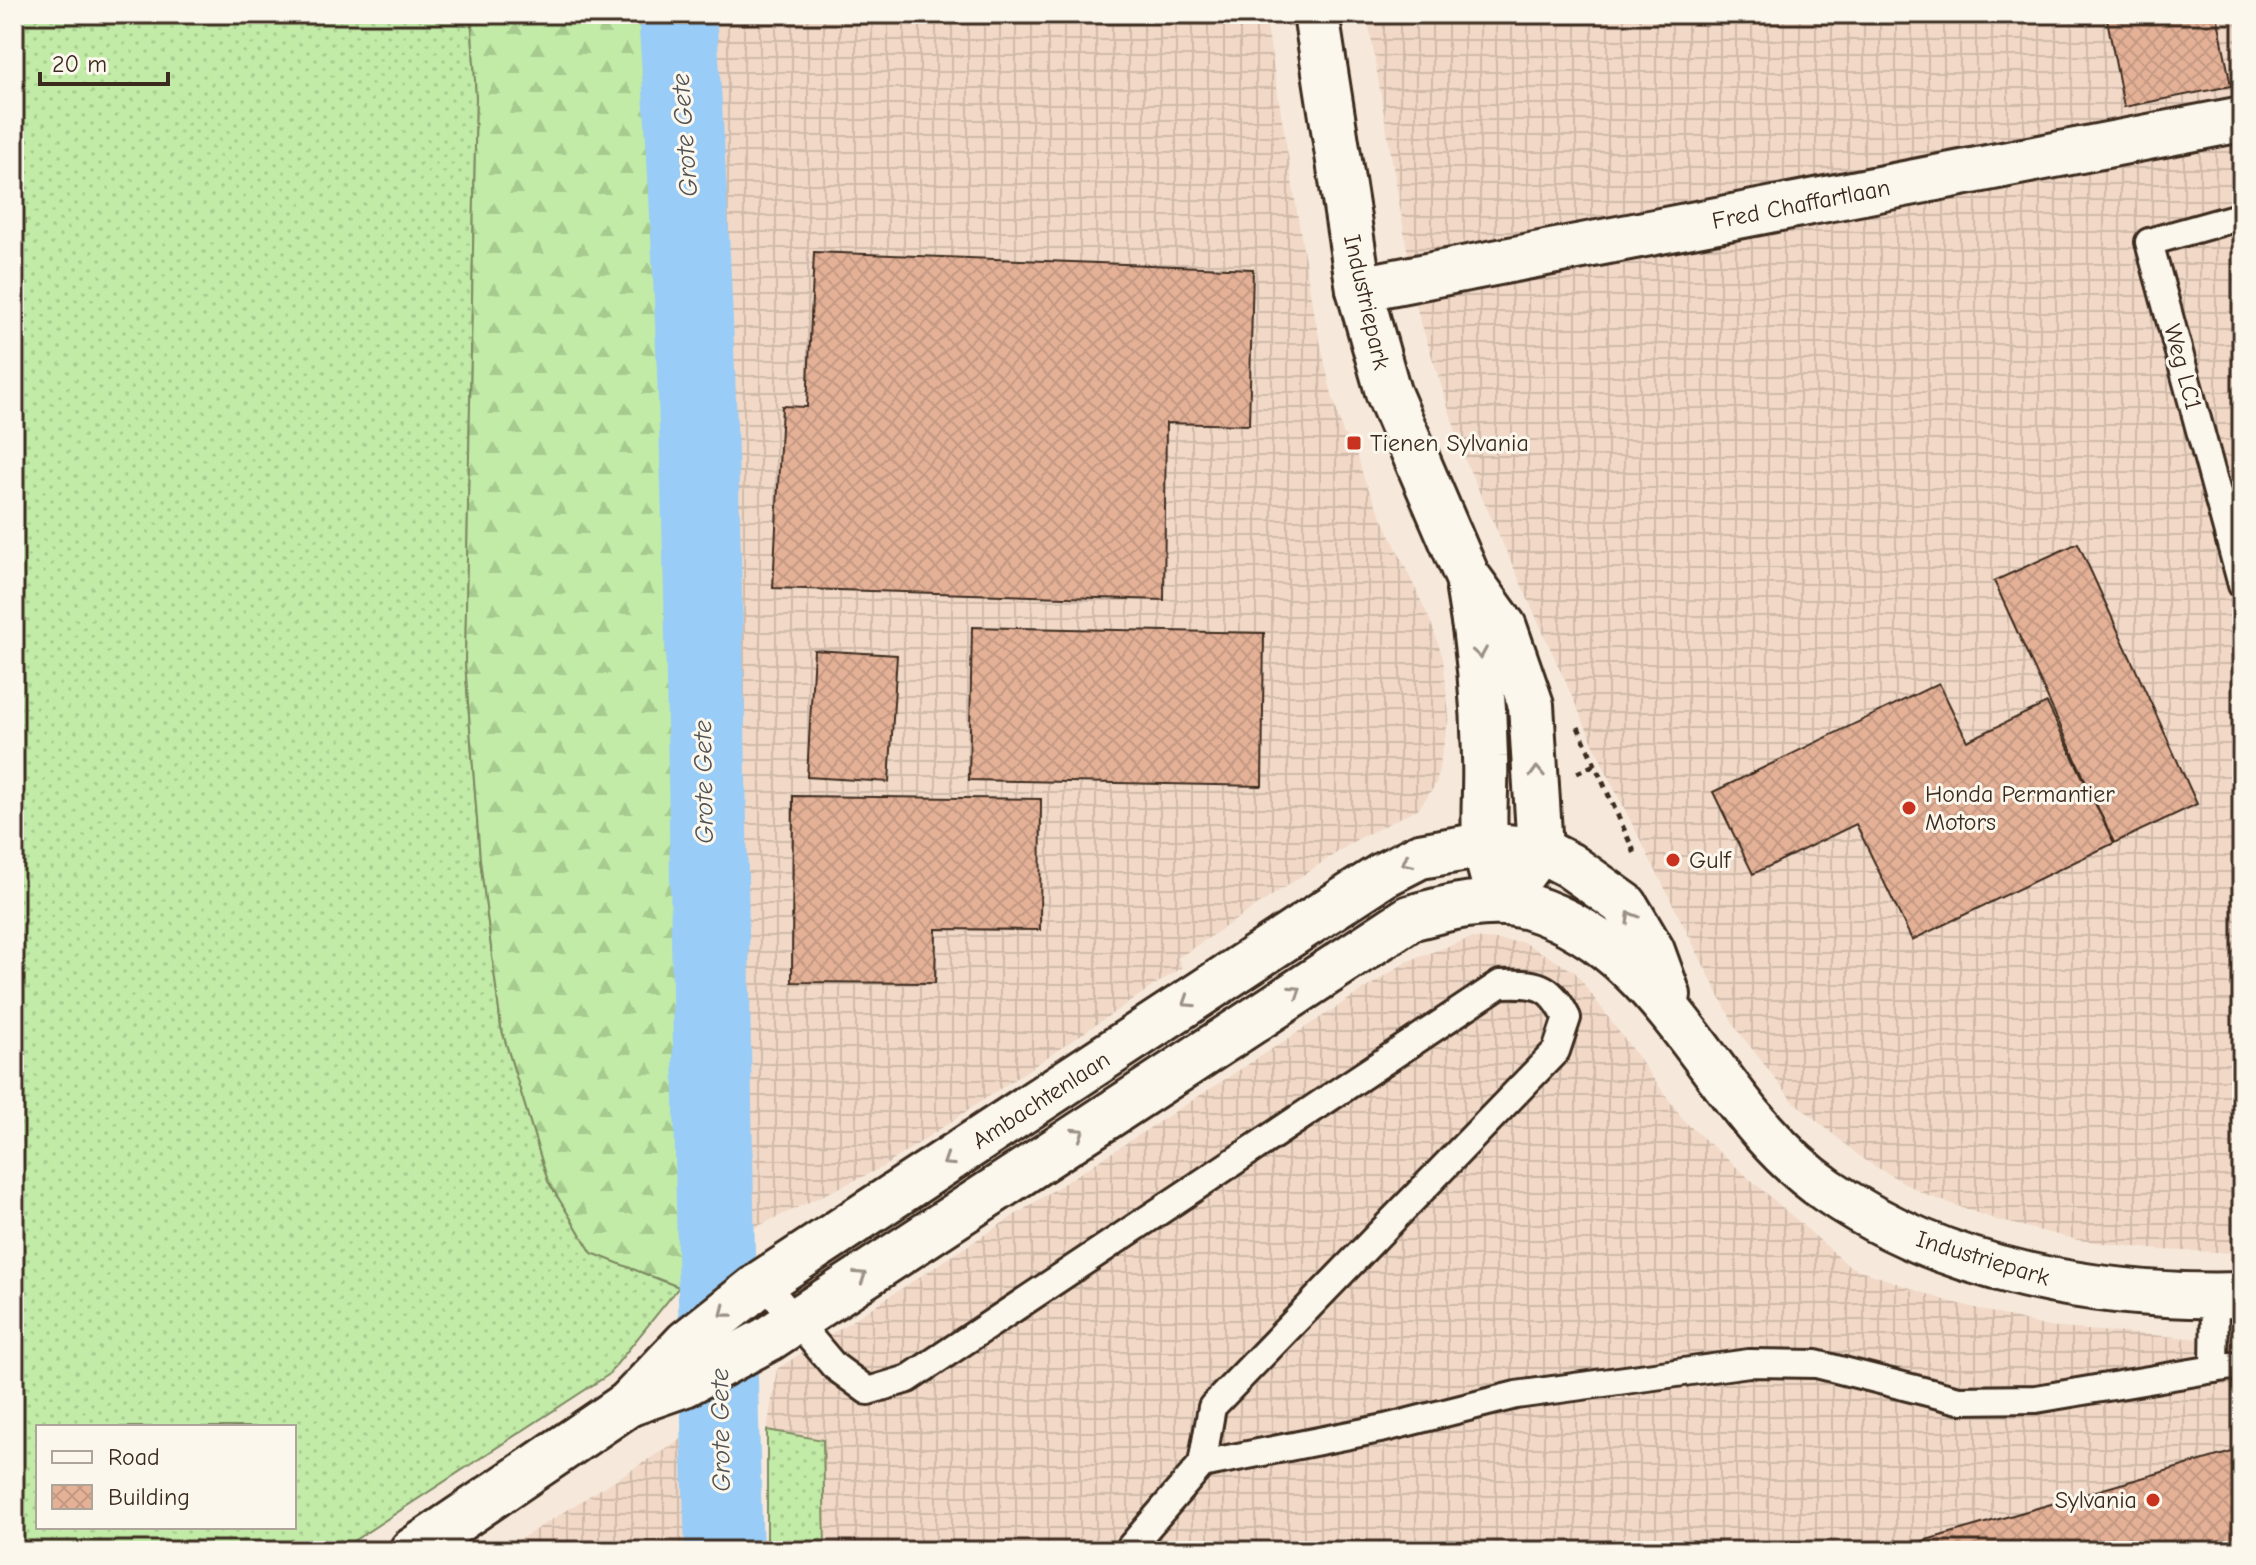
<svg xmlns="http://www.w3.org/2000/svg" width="2256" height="1565" viewBox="0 0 2256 1565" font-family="'Comic Neue',sans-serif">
<defs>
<pattern id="industrial-grid" width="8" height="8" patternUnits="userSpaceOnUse" patternTransform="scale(2)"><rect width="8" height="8" fill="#f1d8c7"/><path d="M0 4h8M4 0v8" fill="none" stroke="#d0baaa"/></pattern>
<pattern id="grass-dots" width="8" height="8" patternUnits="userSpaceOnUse" patternTransform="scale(2)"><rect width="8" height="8" fill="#c1eba7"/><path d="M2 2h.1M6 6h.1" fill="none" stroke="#a7ca8f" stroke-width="1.8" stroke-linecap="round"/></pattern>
<pattern id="forest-firs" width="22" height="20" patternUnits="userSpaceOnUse" patternTransform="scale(2)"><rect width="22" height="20" fill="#c1eba7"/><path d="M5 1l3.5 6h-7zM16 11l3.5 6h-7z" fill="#a7ca8f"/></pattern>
<pattern id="building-cross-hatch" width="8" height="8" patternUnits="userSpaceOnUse" patternTransform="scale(2)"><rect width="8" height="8" fill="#e4b197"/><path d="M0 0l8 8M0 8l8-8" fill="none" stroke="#c49882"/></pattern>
</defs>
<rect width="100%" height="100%" fill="#f6e9db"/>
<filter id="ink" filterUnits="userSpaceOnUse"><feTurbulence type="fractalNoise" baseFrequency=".0125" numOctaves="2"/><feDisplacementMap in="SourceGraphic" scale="16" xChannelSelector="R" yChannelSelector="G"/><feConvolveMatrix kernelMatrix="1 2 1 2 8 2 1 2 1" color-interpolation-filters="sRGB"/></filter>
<g filter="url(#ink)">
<g fill="url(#industrial-grid)">
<polygon points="677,14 1265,14 1312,304 1330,387 1343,433 1354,443 1364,479 1430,620 1443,658 1449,716 1436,784 1419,808 1356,840 1178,958 1182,967 883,1167 716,1246 707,776 690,198"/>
<polygon points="1367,14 2242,14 2242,1253 2159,1250 2078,1240 1997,1220 1926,1195 1864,1160 1791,1099 1735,1027 1609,778 1465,460 1418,313"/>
<polygon points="1471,938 1523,942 1575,972 1686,1123 1849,1266 1941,1299 2048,1327 2242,1342 2242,1551 825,1551 823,1440 767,1430 777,1369 1408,961"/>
<polygon points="689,1434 691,1551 501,1551"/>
</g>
<g fill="url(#grass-dots)" stroke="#7e8a62" stroke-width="2" fill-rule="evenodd">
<path d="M14,14h457l5,83 -11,565 15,197 21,168 47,154 44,72 87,34 -71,88 -270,176h-324zM38,1427h256v100h-256z"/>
<polygon points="767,1430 823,1440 825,1551 767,1551"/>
</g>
<path fill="url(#forest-firs)" stroke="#7e8a62" stroke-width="2" d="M471,14h206c29,410 27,821 39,1232l-37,41 -87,-34 -44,-72 -47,-154 -21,-168 -15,-197 11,-565z"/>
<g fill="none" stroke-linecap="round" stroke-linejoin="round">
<path stroke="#99ccf6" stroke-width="78" d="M677,14c36,511 29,1025 47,1537"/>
</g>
<g fill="url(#building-cross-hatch)" stroke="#3b2a1e" stroke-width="2">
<polygon points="2106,14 2217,14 2231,86 2124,107"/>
<polygon points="814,252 1253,269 1249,425 1166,423 1164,600 773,588 782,406 807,407"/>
<polygon points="2078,543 2197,804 2114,843 1994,581"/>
<polygon points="972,627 1264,633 1262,786 969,780"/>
<polygon points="814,650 897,655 889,782 807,777"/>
<polygon points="1939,683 1967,741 2047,703 2114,843 1912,940 1856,824 1753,874 1713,792"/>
<polygon points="793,796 1041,799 1040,930 936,929 935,983 792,982"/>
<polygon points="2242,1449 2242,1551 1888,1551"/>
</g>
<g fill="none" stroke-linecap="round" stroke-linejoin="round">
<g stroke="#3b2a1e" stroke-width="32">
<g id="service">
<polyline points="2242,216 2149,242 2242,585"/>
<path d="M763,1282l71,84 34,25 40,-12 592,-395c36,-1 50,-1 67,34l-11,33 -344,356 -10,57 -75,87"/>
<polyline points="2214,1369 2231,1366 2242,1369"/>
<polyline points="1202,1464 1385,1428 1516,1395 1749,1363 1816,1364 1959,1400 2036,1399 2214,1369 2215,1296"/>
</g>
</g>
<g stroke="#3b2a1e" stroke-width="50">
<polyline id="minor" points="1359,289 2242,119"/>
</g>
<g stroke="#3b2a1e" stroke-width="50">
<g id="tertiary">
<polyline points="1316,14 1359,289 1388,392 1467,576 1504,627 1531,705 1540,850 1522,874"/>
<path d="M1469,590c10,56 15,110 16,167 2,43 -6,75 7,118"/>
<path d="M628,1404l57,-20 83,-45 642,-421c36,-10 81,-22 119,-11 142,43 183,204 298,283 118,82 273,109 415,105"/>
<polyline points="412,1551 628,1404 687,1342 763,1282 1310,922 1383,875 1420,856 1483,845 1540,850 1569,865 1625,905 1652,951 1668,995"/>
</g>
</g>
<g stroke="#3b2a1e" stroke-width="5" stroke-dasharray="6 6" stroke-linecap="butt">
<polyline points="1578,727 1636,856"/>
<polyline points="1577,773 1594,765"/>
</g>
<use href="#service" stroke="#fbf7ec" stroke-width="26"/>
<use href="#minor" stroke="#fbf7ec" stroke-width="44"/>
<use href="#tertiary" stroke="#fbf7ec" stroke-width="44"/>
</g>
<defs><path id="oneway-chevron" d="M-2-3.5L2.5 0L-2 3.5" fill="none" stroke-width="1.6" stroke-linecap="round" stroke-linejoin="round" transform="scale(2)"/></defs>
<g stroke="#9b9085">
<use href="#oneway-chevron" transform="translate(1480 653) rotate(81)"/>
<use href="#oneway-chevron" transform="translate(1537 772) rotate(-92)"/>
<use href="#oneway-chevron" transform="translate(1407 862) rotate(153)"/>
<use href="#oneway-chevron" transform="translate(1631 917) rotate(-121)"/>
<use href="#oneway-chevron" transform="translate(1296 991) rotate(-33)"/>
<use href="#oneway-chevron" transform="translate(1188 1002) rotate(147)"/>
<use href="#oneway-chevron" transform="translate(1079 1133) rotate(-33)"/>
<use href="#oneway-chevron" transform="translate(948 1161) rotate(147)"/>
<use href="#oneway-chevron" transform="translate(861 1276) rotate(-33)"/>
<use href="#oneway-chevron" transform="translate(725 1312) rotate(142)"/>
</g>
</g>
<g fill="#c8321e" stroke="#fbf7ec" stroke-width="3">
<rect x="1346" y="435" width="16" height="16" rx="4"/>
<circle cx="1909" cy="808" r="8"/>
<circle cx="1673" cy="860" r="8"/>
<circle cx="2153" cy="1500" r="8"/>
</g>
<g text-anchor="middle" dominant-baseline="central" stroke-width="6" stroke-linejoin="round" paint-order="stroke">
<g font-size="24" fill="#3b2a1e" stroke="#fbf7ec">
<text transform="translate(1801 204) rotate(-11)">Fred Chaffartlaan</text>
<text transform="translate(1367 302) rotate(77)">Industriepark</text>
<text transform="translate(2183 367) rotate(75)">Weg LC1</text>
<text transform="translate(1041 1100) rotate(-33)">Ambachtenlaan</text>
<text transform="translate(1983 1258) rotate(17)">Industriepark</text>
</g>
<g font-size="24" fill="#3b2a1e" stroke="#fbf7ec" text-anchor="start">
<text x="1370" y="443">Tienen Sylvania</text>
<text x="1925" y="794">Honda Permantier<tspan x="1925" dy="28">Motors</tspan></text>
<text x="1689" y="860">Gulf</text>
<text x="2137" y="1500" text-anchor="end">Sylvania</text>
</g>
<g font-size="26" font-style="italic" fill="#525254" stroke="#fbf7ec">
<text transform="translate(685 135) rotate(-94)">Grote Gete</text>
<text transform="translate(704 782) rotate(-91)">Grote Gete</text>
<text transform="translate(721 1430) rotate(-91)">Grote Gete</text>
</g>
</g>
<rect width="2256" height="1565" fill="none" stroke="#fbf7ec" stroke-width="48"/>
<rect x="24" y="24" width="2208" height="1517" fill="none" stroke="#3b2a1e" stroke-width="3" filter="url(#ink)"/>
<rect x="36" y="1425" width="260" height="104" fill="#fbf7ec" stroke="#aea59a" stroke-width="2"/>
<rect x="52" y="1451" width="40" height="12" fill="#fbf7ec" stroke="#aea59a" stroke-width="2"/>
<text x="108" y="1465" font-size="24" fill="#3b2a1e">Road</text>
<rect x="52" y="1485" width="40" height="24" fill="url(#building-cross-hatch)" stroke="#aea59a" stroke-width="2"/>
<text x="108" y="1505" font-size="24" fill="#3b2a1e">Building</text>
<path d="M40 72v12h128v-12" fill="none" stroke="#3b2a1e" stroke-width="4"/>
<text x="52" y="72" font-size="24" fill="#3b2a1e" stroke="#fbf7ec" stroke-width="6" paint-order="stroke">20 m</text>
</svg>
